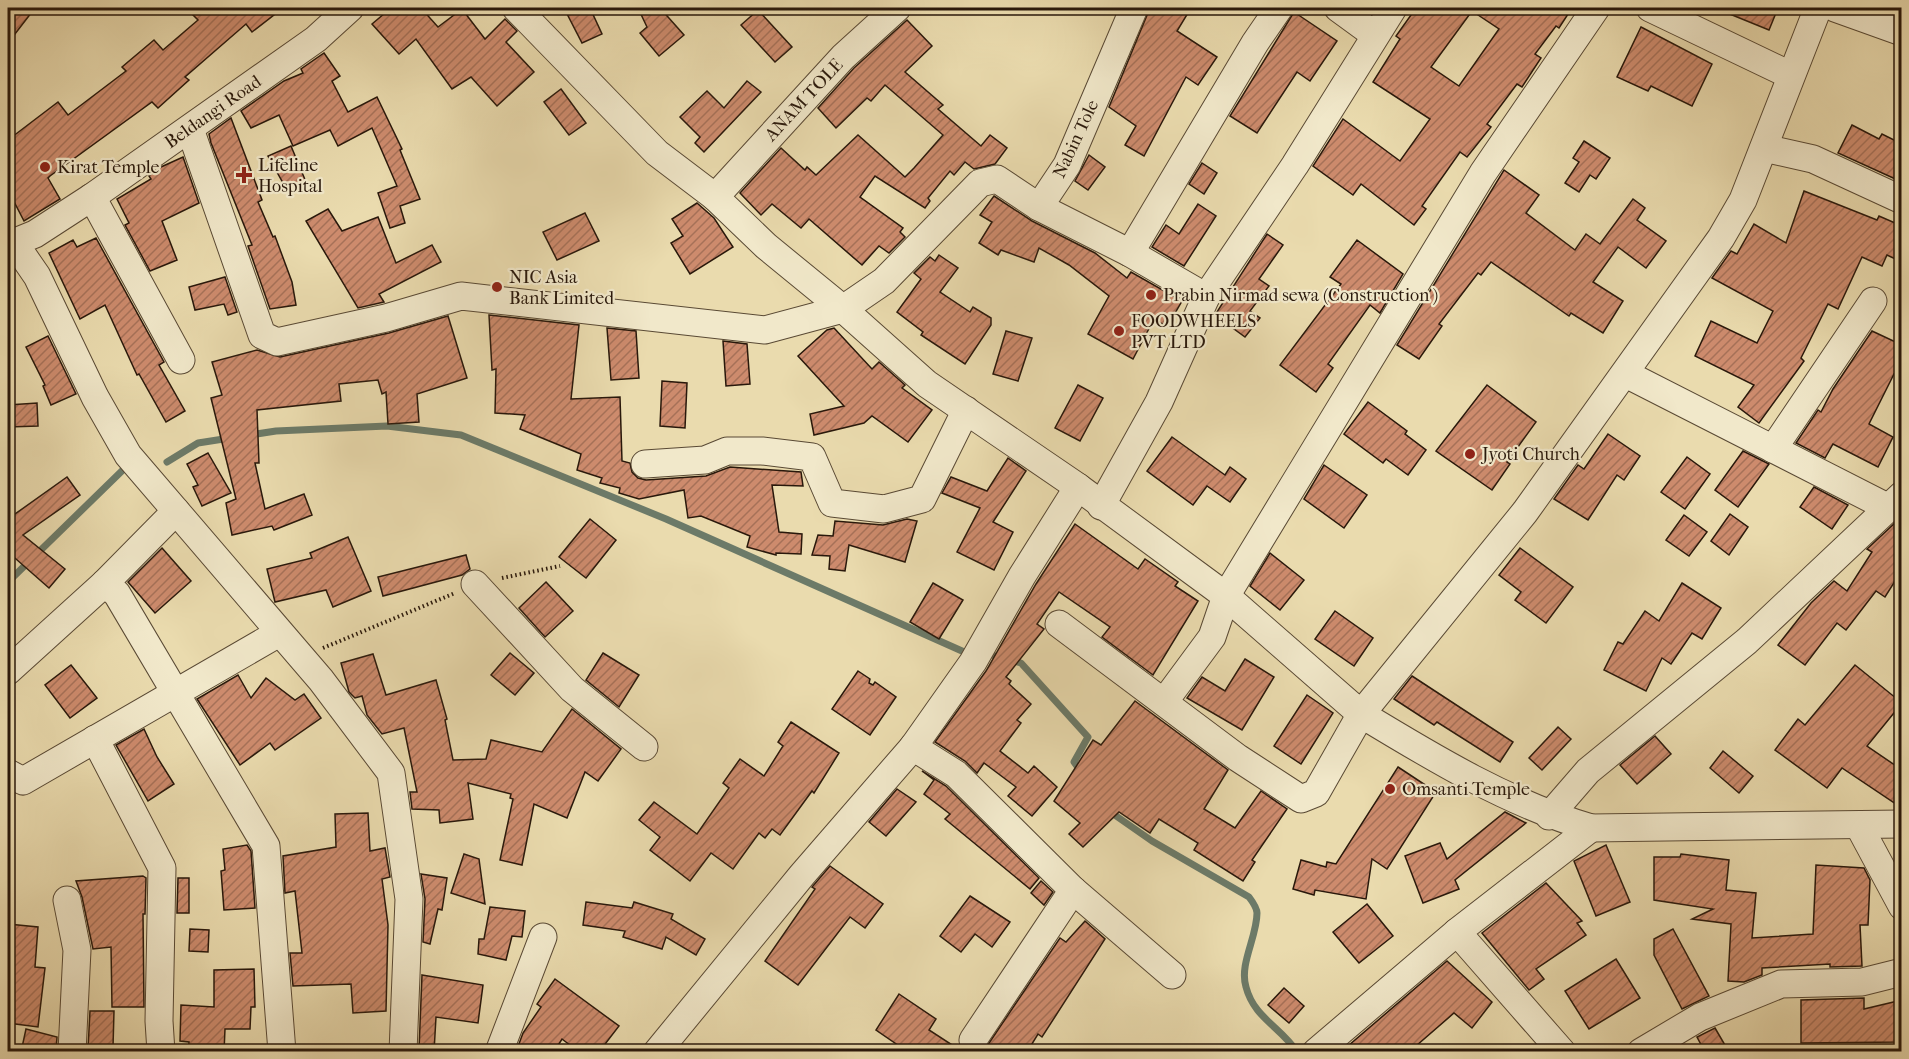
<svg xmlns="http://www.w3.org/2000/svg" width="1909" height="1059" viewBox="0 0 1909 1059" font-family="'IM FELL French Canon',serif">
<defs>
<pattern id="building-hatch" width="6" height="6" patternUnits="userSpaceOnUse" patternTransform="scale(1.5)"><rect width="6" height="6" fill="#cd8b6d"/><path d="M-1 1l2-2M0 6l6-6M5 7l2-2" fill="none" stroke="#a67158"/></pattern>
</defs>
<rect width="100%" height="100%" fill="#eadbae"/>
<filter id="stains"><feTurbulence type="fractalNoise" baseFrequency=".00333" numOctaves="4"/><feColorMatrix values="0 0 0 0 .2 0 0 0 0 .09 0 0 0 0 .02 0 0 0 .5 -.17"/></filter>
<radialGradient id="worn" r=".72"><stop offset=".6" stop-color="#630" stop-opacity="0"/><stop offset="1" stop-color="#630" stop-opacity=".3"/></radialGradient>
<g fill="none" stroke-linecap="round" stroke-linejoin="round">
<g stroke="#6c7a68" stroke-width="7">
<polyline points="250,435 276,431 387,426 461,435 666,519 962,651"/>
<polyline points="167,462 198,443 230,438"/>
<polyline points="8,582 128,465"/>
<polyline points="992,655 1021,663 1088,737 1074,762 1082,773"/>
<path d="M1109,811l43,30 97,56c3,4 8,11 8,16 0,24 -18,51 -11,74 8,31 35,40 51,65"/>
</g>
</g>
<g fill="url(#building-hatch)" stroke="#29180b" stroke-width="1.5" fill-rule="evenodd">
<polygon points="8,8 35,8 8,43"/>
<polygon points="186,8 283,8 252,32 246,24 185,77 189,80 158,108 152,102 50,176 48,178 60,199 24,221 8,190 8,140 58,102 68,115 126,71 122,67 154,40 163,50 198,20"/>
<polygon points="391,8 421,8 438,27 462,9 485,39 505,19 517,31 506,42 534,72 497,106 471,77 452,89 416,39 399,54 372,24"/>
<polygon points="564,8 590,8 602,34 582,43"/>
<polygon points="638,8 660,8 684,35 659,56 640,33 647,27"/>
<polygon points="1150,8 1191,8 1177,31 1217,57 1198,85 1186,77 1144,156 1125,145 1136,126 1109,107"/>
<path d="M1416,8h156l-13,20 -3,-2 -21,28 6,4 -19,29 -5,-3 -30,40 4,3 -24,30 -7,-5 -38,54 4,3 -12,16 -53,-41 -8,11 -40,-29 30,-47 57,42 30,-42 -57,-37 27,-43 -4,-3zM1472,11l27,18 -40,57 -28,-19z"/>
<polygon points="1715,8 1778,8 1769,30"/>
<polygon points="758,10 792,47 775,62 741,25"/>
<polygon points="1294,12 1337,41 1310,81 1297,72 1257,133 1230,116"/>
<polygon points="907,20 932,46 905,72 943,105 938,109 981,146 990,135 1007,148 995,164 974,169 965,162 954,175 950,171 928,198 930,201 925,208 875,176 860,197 903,228 900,232 905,237 889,253 879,246 862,265 809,219 801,228 772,204 761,215 740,193 781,148 805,170 807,167 816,175 858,135 905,177 914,168 943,135 885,85 871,101 867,98 836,128 818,108 854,68"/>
<polygon points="1641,27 1712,64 1692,106 1651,86 1648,91 1617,77"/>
<polygon points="324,53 340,76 332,81 348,112 377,97 402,149 400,150 420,199 400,206 405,223 390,228 378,193 397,186 372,128 338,146 330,130 293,146 279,115 251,128 241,111 284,81 303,73 301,69"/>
<polygon points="747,81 761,92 704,152 695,143 700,137 680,117 707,91 724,108"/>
<polygon points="561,89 586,123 569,135 544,102"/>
<polygon points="231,118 262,200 258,202 273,237 275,236 292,282 296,305 270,309 248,246 252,245 211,143 209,134"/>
<polygon points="1852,125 1879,139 1882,134 1902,144 1902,182 1838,153"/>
<polygon points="1584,141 1610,158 1596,179 1590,175 1579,192 1565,183 1579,162 1573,158"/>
<polygon points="291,146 306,182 287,190 268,156"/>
<polygon points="1089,155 1105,167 1088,190 1075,181"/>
<polygon points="183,157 199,203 162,221 177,260 150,271 125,225 129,223 117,199 151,179 149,176 161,167"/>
<polygon points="1202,163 1217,173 1204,194 1189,184"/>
<polygon points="1504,170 1539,195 1526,213 1575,250 1586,234 1600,244 1633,199 1645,208 1637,220 1666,241 1646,268 1618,247 1593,282 1623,301 1603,333 1571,313 1569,316 1491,262 1481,275 1478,273 1439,324 1442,326 1419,359 1397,345"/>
<polygon points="1804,191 1877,220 1879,216 1902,226 1902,262 1887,255 1882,266 1862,257 1838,309 1828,304 1801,358 1804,361 1759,423 1738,407 1754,385 1695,356 1711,321 1757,343 1773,311 1712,278 1731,251 1737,254 1754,224 1786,243"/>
<polygon points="994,196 1032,221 1095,253 1127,278 1131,272 1182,301 1167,327 1154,319 1133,359 1088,334 1109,296 1069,265 1039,248 1034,262 1001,250 998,255 979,243 992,222 980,215"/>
<polygon points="697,203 714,218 733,247 690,274 671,243 683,236 672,219"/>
<polygon points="1198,204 1216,216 1184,266 1152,247 1166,225 1179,234"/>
<polygon points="328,209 342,231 378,217 396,263 432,245 441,262 379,294 384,302 358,308 306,221"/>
<polygon points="585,213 599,241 557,260 543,232"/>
<polygon points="1267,234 1283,245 1259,279 1269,286 1250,311 1260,318 1245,337 1215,315"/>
<polygon points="96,238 164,362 159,365 185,411 166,422 139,374 137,375 105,305 80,319 49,253 73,240 77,247"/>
<polygon points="1357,240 1403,274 1380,313 1370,305 1328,364 1333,368 1316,392 1280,365 1341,284 1330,277"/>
<polygon points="939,255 958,268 940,292 970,312 973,307 991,318 991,325 965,364 921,335 923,332 897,312 921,279 914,273 930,257 935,261"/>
<polygon points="225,277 237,312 228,315 224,304 195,310 189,287"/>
<polygon points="489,315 579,325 571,399 620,397 622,461 630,463 632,472 638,478 646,480 706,476 730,467 801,472 803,486 772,485 779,532 802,534 801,554 776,553 776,555 747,547 750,536 701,516 688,518 684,490 639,499 619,493 620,488 600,483 602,478 577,470 581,454 520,429 525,415 495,413 496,369 492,370"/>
<polygon points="448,316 467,378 417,394 419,422 388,424 386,392 382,394 378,380 339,384 341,401 257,410 259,463 255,463 265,509 304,494 312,515 274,530 272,526 232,535 226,503 236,499 211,398 222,395 212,362 257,350 280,357 389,333"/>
<polygon points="607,328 636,331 639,378 611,380"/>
<polygon points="834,328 872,369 879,362 905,385 902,388 932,410 908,442 872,416 864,423 814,435 810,414 844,406 798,356 827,330"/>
<polygon points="1006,331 1032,338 1018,381 993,374"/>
<polygon points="1872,331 1902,345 1902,378 1894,374 1869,424 1893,437 1878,467 1833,444 1825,458 1796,443 1818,410 1821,412 1833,389"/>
<polygon points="48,336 76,394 51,405 43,386 45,385 26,347"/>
<polygon points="723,341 747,344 750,384 726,386"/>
<polygon points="662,381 687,383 685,428 660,426"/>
<polygon points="1078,385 1103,398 1080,441 1055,428"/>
<polygon points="1487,385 1536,422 1507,462 1510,464 1492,490 1436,451"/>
<polygon points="1368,402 1407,431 1405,434 1426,450 1408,475 1386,459 1383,463 1344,434"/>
<polygon points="37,403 38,426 8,427 8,405"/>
<polygon points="1608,434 1640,456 1624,480 1617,475 1588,520 1554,499 1578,465 1584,469"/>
<polygon points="1172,437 1225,475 1230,467 1246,479 1230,502 1207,486 1193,505 1147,471"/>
<polygon points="1743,451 1769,464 1738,507 1715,490"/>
<polygon points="208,453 231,493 202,506 193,487 198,485 187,464"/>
<polygon points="1687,457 1710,474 1685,509 1661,492"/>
<polygon points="1008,458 1026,471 993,522 1013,532 994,570 957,552 980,508 942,493 951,477 987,491"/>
<polygon points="1324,465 1367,495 1344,528 1304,499"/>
<polygon points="67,477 80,495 23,535 65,569 49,588 8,552 8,519"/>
<polygon points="1814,487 1848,505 1832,529 1800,507"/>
<polygon points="1730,514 1748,527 1729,555 1711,541"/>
<polygon points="1684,515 1707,532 1689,556 1666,540"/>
<polygon points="590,519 616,540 586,578 559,557"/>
<polygon points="907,519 917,521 905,562 849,545 845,571 829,569 830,556 812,555 818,535 833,536 835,521 883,525"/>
<polygon points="1896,522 1902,525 1902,570 1885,597 1876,591 1846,630 1837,623 1805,665 1778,645 1811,603 1834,581 1847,591 1872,552 1867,549"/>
<polygon points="1075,524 1138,569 1145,559 1178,582 1175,586 1198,601 1153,675 1102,637 1110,627 1059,592 1037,624 1044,629 1006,677 1011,681 1009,684 1031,704 1017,720 1021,723 1000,751 1028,773 1034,766 1057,787 1032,816 1008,796 1016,787 984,763 977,773 965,761 935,742 986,671 1036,584"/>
<polygon points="348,537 371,591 333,607 326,590 275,602 267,569 312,558 310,553"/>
<polygon points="162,548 191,581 155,613 128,582"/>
<polygon points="1520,548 1573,587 1546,623 1515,600 1521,592 1499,575"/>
<polygon points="1270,553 1304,580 1280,610 1250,586"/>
<polygon points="466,555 470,569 462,575 383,596 378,577"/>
<polygon points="546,582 573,611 545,637 519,608"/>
<polygon points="933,583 963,600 939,639 910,622"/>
<polygon points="1682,583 1721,608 1702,639 1692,633 1671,664 1662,658 1646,691 1604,670 1618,642 1623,644 1645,611 1659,621"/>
<polygon points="1335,611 1373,638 1354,666 1315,639"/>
<polygon points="510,653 534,673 515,695 491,675"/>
<polygon points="603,653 639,675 619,707 586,680"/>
<polygon points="373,654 386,695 436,680 447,719 445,720 453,760 486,759 491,740 542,752 572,709 621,749 598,781 585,772 567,818 534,804 522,865 500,860 513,799 510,798 511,794 468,783 473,819 440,823 439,810 412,809 410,792 417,792 404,728 382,734 367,715 362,696 355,698 349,692 341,663"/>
<polygon points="1245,659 1274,677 1242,730 1187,698 1202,677 1225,691"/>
<polygon points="71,665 97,698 70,718 45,685"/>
<polygon points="1855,665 1902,703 1867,746 1902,770 1902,808 1842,768 1827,788 1775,750 1798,719 1805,725"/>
<polygon points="858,671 870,679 869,683 873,685 875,682 896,697 870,735 832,709"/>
<polygon points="238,675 251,698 266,678 295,700 304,694 321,718 275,750 270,743 240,765 197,699"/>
<polygon points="1412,676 1513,742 1500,762 1437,722 1434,725 1394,699"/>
<polygon points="1307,695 1333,713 1301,764 1274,746"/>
<polygon points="1135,701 1228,770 1204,809 1235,828 1261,791 1287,809 1252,860 1255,862 1243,881 1194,850 1198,843 1159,819 1150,833 1119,812 1083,847 1069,834 1080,823 1054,801 1093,740 1101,745"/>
<polygon points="791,722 839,753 814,793 812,791 780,835 772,829 765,838 759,833 733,869 711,853 690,881 650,850 660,837 639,820 654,802 697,834 729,788 723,783 740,759 764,776 783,746 778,742"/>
<polygon points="1558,727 1571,739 1542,770 1529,758"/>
<polygon points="144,729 157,757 174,784 148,801 116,745"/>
<polygon points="1655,736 1671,754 1637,784 1620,765"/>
<polygon points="1723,751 1753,776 1739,793 1710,768"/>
<polygon points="1398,767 1436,792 1387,869 1372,859 1366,899 1315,890 1314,895 1293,889 1301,860 1326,867 1327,862 1336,864"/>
<polygon points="922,771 946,786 1039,878 1030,889 945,819 950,814 924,794 934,780"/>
<polygon points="897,789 916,802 886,836 869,822"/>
<polygon points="1505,812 1526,823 1455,880 1459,889 1423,903 1405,856 1440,843 1447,859"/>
<polygon points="368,813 370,851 385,848 390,877 382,879 388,925 386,1011 353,1013 351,984 293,986 290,953 302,953 295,891 285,893 283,856 336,847 335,814"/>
<polygon points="247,845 251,851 255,908 224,910 221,871 225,870 223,849"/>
<polygon points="1606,845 1630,902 1596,916 1574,861"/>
<polygon points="464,854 479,859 485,904 451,893"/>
<polygon points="1681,854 1729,860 1726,890 1756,893 1752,938 1813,934 1816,865 1864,868 1870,880 1868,925 1860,925 1862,966 1830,967 1830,964 1762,968 1762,975 1744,982 1728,981 1731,924 1692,919 1713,909 1654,900 1654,857 1680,857"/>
<polygon points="830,866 883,904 865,928 850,917 798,985 765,961 815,889 812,887"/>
<polygon points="421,874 447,878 442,910 438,909 430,944 423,942 425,899"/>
<polygon points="143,876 146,878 145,914 143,914 144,1007 112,1007 111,947 93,949 82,897 76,881"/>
<polygon points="178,878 189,878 189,913 177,913"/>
<polygon points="1041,881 1053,892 1044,905 1031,893"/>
<polygon points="1546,883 1582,921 1577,923 1586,935 1536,969 1544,979 1529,990 1482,933"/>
<polygon points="970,896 1010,922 992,947 975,934 961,952 940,936"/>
<polygon points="586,902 632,908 634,902 673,914 671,919 705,939 696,955 666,937 662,949 623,937 625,931 583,925"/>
<polygon points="1367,904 1393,936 1359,963 1333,932"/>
<polygon points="490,907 525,911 522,937 512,936 506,960 478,954 479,939 484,939"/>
<polygon points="1085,921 1105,939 1042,1037 1038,1034 1027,1052 983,1052 1060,938 1066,942"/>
<polygon points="8,924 38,927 35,967 45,968 38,1027 8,1023 8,993 11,994 14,959 8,959"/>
<polygon points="190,929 209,930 208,952 189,951"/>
<polygon points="1673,929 1709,996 1682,1009 1654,955 1654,939"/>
<polygon points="1616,959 1640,998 1589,1029 1565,991"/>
<polygon points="1447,961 1492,1002 1472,1028 1454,1013 1409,1052 1341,1052"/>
<polygon points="254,969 255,1007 251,1007 250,1029 225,1029 224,1052 188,1052 189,1042 180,1041 181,1005 214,1007 214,970"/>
<polygon points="422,975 483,985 478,1023 436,1017 434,1052 419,1050"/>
<polygon points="555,979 619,1026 599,1052 579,1052 562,1039 554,1052 516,1052 523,1033 541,1007 537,1004"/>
<polygon points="1284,988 1304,1006 1289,1023 1268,1005"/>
<polygon points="899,994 936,1019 929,1030 963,1052 908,1052 876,1030"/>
<polygon points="1864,998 1864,1009 1902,1000 1902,1042 1801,1043 1801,1000"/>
<polygon points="90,1011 114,1011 113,1047 88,1046 88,1049"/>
<polygon points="1715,1028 1729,1052 1705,1052 1697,1037"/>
<polygon points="26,1029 57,1037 56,1052 21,1052"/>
</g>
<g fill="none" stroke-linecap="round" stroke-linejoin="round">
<g stroke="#594934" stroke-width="29">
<g id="minor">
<polyline points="516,8 657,153 715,197 766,246 843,309 927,384 1078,487 1226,596 1361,714 1525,512 1721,238 1743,200 1818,8"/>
<polyline points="1134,8 1067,165 1039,207 1130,253 1206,297"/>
<polyline points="1338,8 1375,35"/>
<polyline points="1650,8 1790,75"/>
<polyline points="1835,8 1902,32"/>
<polyline points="190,129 262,335 277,342 386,318 461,296 765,330 843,309 884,281 980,183 997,179 1039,207"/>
<polyline points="1764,148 1813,159 1902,200"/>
<polyline points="92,197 181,360"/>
<polyline points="715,197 843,57 897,8"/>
<polyline points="13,241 37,276 95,397 128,455 321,680 391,773 409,899 403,1052"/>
<polyline points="8,245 35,234 92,197 316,39 350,8"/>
<polyline points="1130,253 1255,43 1279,8"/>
<polyline points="1626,374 1889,508"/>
<polyline points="1773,449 1873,301"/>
<polyline points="645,464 705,460 727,451 762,451 812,457 832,503 884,509 922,499 966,410"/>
<polyline points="1101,506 1159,402 1206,297 1295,165 1393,8"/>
<polyline points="105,583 176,511"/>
<polyline points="475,584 572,689 644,747"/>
<path d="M1059,624l179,134 63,41 15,-6 45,-79c74,45 147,89 230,114l311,-4"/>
<polyline points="8,671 105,583 117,594 266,846 282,1052"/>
<polyline points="1164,702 1212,637 1226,596 1483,173 1596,8"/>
<polyline points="95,739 162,868 159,1021 161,1052"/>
<polyline points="913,747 956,774 1073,890 1172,975"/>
<polyline points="8,773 23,781 279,633"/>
<polyline points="1549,816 1588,771 1747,641 1902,495"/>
<polyline points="1859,826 1902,906"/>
<polyline points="67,900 77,950 72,1052"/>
<polyline points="973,1040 1073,890"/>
<polyline points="499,1052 543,937"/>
<polyline points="657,1052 802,875 913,747 973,662 1022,576 1078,487"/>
<polyline points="1316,1052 1457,932"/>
<polyline points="1562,1052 1457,932 1591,828"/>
<polyline points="1641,1052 1700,1017 1781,984 1862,982 1902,972"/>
</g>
</g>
<g stroke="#29180b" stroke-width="4" stroke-dasharray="1.5 3" stroke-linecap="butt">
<polyline points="502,578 560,566"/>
<polyline points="323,648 455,593"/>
</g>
<use href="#minor" stroke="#f1e8ca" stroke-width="27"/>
</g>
<g fill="#8f2418" stroke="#f1e8ca" stroke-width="2">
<circle cx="45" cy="167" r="6"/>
<path d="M241 166h6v6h6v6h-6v6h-6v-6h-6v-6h6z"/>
<circle cx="497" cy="287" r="6"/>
<circle cx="1151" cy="295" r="6"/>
<circle cx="1119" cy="331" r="6"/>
<circle cx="1470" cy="454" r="6"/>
<circle cx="1390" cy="789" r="6"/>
</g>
<g text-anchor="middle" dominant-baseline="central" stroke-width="4.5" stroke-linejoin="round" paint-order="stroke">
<g font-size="18" fill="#29180b" stroke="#f1e8ca">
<text transform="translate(804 100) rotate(-47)">ANAM TOLE</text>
<text transform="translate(213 112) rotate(-35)">Beldangi Road</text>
<text transform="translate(1076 139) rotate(-65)">Nabin Tole</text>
</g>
<g font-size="18" fill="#29180b" stroke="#f1e8ca" text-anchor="start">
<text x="258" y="165">Lifeline<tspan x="258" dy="21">Hospital</tspan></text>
<text x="57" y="167">Kirat Temple</text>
<text x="509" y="277">NIC Asia<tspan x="509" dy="21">Bank Limited</tspan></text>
<text x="1163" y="295">Prabin Nirmad sewa (Construction )</text>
<text x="1131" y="321">FOODWHEELS<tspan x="1131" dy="21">PVT LTD</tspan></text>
<text x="1482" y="454">Jyoti Church</text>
<text x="1402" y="789">Omsanti Temple</text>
</g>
</g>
<rect width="1909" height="1059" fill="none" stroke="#eadbae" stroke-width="30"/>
<rect x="9" y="9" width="1891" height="1041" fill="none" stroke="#29180b" stroke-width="3"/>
<rect x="15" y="15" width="1879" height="1029" fill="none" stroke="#29180b" stroke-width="1.5"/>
<rect width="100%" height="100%" filter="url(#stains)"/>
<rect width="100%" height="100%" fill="url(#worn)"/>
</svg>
